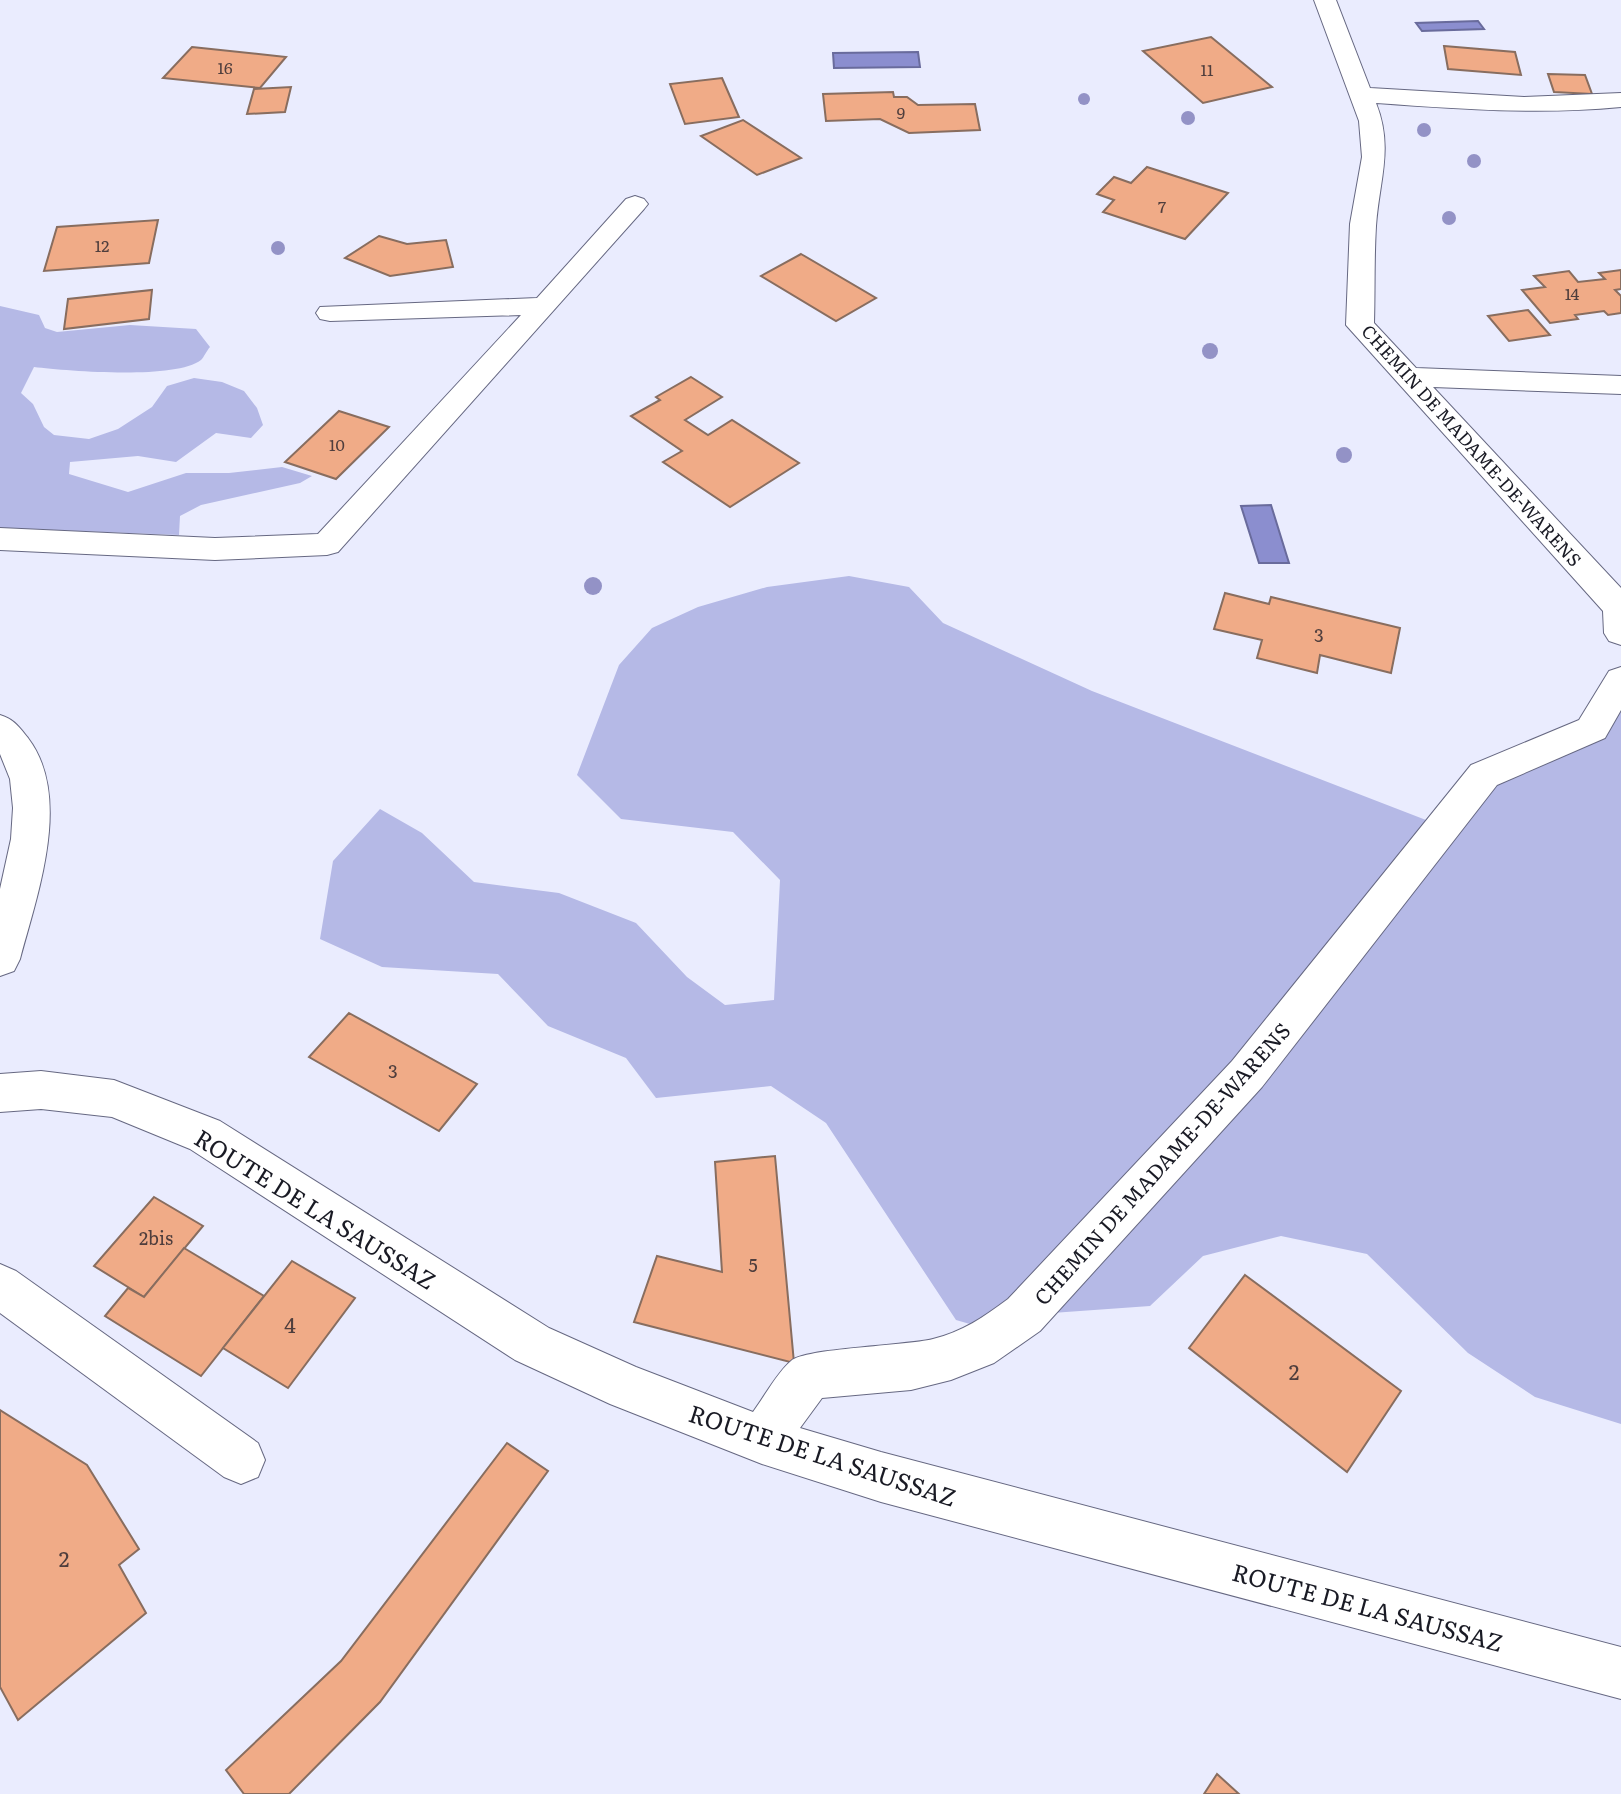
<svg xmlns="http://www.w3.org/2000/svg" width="1621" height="1794" viewBox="0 0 1621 1794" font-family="Literata,serif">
<rect width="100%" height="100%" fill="#eaecfe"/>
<g fill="#b5b9e6">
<path d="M0,306l39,9 6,13 12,4 73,-7 66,4 14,18c-3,3 -6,10 -9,13 -26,20 -133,11 -167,7l-13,26 12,11 11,23 10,8 35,4 29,-10 34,-22 15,-21 27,-8 28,4 22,9 13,17 6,17 -12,13 -35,-5 -40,29 -38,-6 -68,6 -1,12 59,18 58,-19h43l53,-6 30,9 -12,7 -99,22 -21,11 -1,19 -179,-7z"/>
<polygon points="849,576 909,587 943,623 1092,691 1426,820 1484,775 1592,729 1621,680 1621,1424 1535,1397 1468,1353 1367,1254 1281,1236 1203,1256 1150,1306 1024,1315 1001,1333 956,1320 826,1123 771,1086 656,1098 626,1058 548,1026 498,974 382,967 320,939 333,861 380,809 422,833 474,882 559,893 636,923 687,977 725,1005 774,1000 780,880 733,832 621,819 577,775 619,665 652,628 698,607 767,587"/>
</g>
<g fill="#8b8ecf" stroke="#696b9c" stroke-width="2">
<polygon points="1478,21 1484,29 1422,31 1416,23"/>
<polygon points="918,52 920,67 834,68 833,53"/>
<polygon points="1271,505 1289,563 1259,563 1241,506"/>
</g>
<g fill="#f0ab87" stroke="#886d5f" stroke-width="2">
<polygon points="1211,37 1272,87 1203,103 1143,51"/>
<polygon points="1444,46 1515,52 1521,75 1448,69"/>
<polygon points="192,47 286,57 260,88 163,78"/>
<polygon points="1548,74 1585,75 1592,94 1554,92"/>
<polygon points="722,78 739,117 685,124 670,84"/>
<polygon points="291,87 285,112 247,114 254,89"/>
<polygon points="893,92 894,97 907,97 918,105 975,104 980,130 909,133 880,119 826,121 823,94"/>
<polygon points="743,120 801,158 757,175 701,136"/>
<polygon points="1147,167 1228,193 1185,239 1103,212 1114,200 1097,194 1114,177 1131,183"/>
<polygon points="158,220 149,263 44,271 57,227"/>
<polygon points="379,236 407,244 446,240 453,267 390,276 345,258"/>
<polygon points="801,254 876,298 836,321 761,276"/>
<polygon points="1621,270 1621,289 1615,290 1621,296 1621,313 1608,315 1604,311 1575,315 1578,319 1550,323 1522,290 1545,287 1534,276 1569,271 1578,282 1605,279 1599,273"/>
<polygon points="152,290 149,319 64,329 68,299"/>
<polygon points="1528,310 1550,335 1509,341 1488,316"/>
<polygon points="691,377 722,397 685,420 708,435 732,420 799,463 730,507 663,462 682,451 631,416 660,400 656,397"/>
<polygon points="339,411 389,427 336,479 285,462"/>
<polygon points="1225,593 1269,604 1271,597 1400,628 1391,673 1320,655 1317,673 1257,658 1262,640 1214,629"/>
<polygon points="349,1013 477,1084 439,1131 309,1057"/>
<polygon points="775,1156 794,1363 634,1322 657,1256 722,1272 715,1162"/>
<polygon points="154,1197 203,1226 144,1297 94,1266"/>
<polygon points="184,1248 264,1296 201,1376 105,1316 128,1288 144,1297"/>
<polygon points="292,1261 355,1298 288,1388 223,1348"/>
<polygon points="1245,1275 1401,1391 1347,1472 1189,1348"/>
<polygon points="0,1410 87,1465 139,1549 119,1565 146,1613 18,1720 0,1687"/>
<polygon points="507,1443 548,1471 380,1702 289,1794 244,1794 226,1770 341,1661"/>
<polygon points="1217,1774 1239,1794 1204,1794"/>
</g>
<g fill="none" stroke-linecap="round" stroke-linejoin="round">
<g stroke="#666882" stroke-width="2">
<g id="minor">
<path d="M1314,0h22l34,88 154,9 97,-4v14c-82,8 -163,2 -245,-4 18,45 3,78 0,123 -2,32 -1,65 -2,97l42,45 205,8v18l-188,-7 188,201v57l-12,-4 -5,-8 -1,-22 -257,-286 4,-101 12,-67 -3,-36z"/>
<polygon points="635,196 644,199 648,204 644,209 338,552 327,555 215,560 0,550 0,528 215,538 318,534 521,315 330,321 320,319 316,313 320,307 537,298 626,199"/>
<path d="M1621,667v43l-16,28 -108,47 -235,302 -222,244 -46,32 -43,17 -40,10 -89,8 -22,30 81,24 740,195v52l-740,-197 -119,-38 -152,-60 -95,-44 -325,-211 -78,-32 -71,-8 -41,3v-38l41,-3 73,9 106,41 329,207 87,39 117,45c12,-16 23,-38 38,-51 14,-13 114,-15 142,-22 29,-7 51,-22 75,-40l224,-238 239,-296 108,-45 30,-49z"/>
<path d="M0,715c14,4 19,12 28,23 45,59 9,157 -8,221l-6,12 -14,5v-87l11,-50 2,-31 -3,-29 -10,-25z"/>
<polygon points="0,1264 16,1271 258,1443 265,1460 258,1477 241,1484 224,1477 0,1313"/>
</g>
</g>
<use href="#minor" fill="#fff" fill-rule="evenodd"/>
</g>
<g fill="#9392c6">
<circle cx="1084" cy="99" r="6"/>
<circle cx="1188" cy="118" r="7"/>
<circle cx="1424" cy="130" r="7"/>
<circle cx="1474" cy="161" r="7"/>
<circle cx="1449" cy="218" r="7"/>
<circle cx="278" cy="248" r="7"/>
<circle cx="1210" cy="351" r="8"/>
<circle cx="1344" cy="455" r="8"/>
<circle cx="593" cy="586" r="9"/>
</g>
<g text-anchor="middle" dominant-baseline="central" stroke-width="5" stroke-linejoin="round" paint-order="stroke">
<g font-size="16" fill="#4f3e3d">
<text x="225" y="67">16</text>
<text x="1207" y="69">11</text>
<text x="901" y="112">9</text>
<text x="1162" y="206">7</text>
<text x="102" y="245">12</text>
<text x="1572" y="293">14</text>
<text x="337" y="444">10</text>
</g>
<g font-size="18" fill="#191a24" stroke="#fff">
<text transform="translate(1472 445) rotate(48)">CHEMIN DE MADAME-DE-WARENS</text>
</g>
<g font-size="18" fill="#4f3e3d">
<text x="1319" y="634">3</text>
<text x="393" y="1070">3</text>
<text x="156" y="1237">2bis</text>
<text x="753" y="1264">5</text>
</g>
<g font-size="21" fill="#191a24" stroke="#fff">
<text transform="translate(1161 1163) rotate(-48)">CHEMIN DE MADAME-DE-WARENS</text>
</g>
<g font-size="21" fill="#4f3e3d">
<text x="290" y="1323">4</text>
<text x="1294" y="1370">2</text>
<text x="64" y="1557">2</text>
</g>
<g font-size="24" fill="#191a24" stroke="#fff">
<text transform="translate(316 1208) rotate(32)">ROUTE DE LA SAUSSAZ</text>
<text transform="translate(823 1454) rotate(18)">ROUTE DE LA SAUSSAZ</text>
<text transform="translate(1368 1606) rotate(15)">ROUTE DE LA SAUSSAZ</text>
</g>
</g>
</svg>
